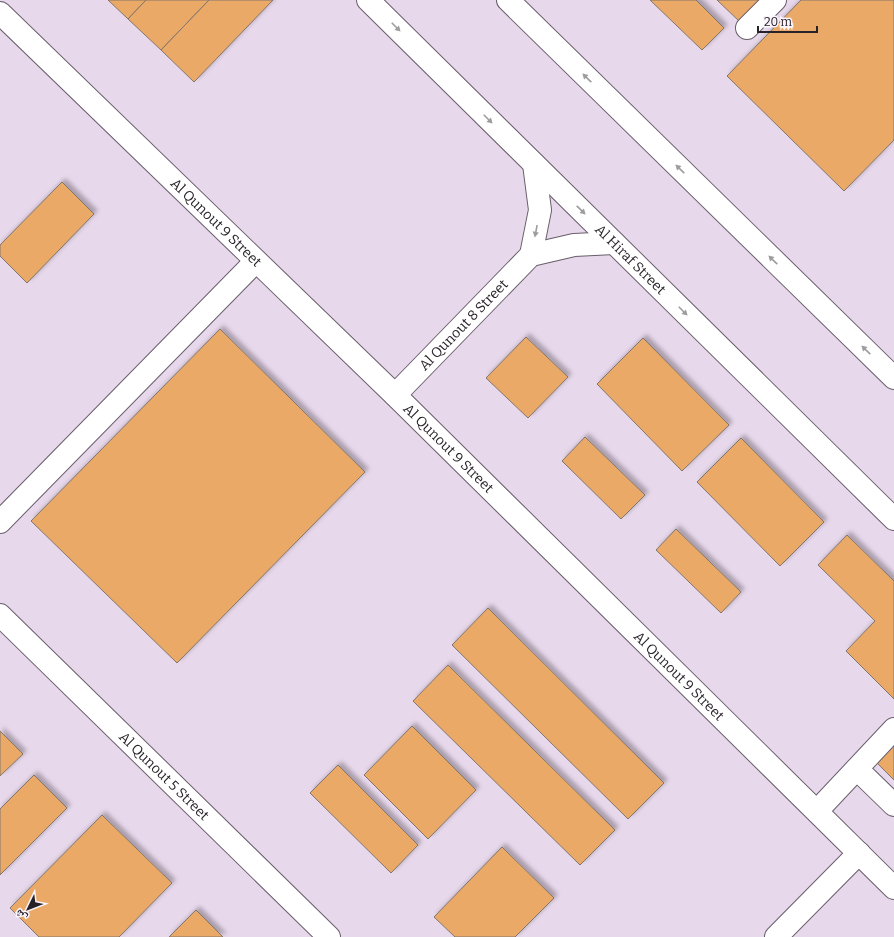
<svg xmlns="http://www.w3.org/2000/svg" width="894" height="937" viewBox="0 0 894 937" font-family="Bitter,'Noto Naskh Arabic',serif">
<defs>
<filter id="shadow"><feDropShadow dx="3.5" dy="-3.5" stdDeviation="2" flood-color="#0004"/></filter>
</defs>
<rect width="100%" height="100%" fill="#f3e7f5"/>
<rect fill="#e8d8ec" x="0" y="0" width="894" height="937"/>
<g fill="#eba968" stroke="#82766b" filter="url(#shadow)">
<polygon points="108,0 146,0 128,19"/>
<polygon points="146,0 209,0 161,50 128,19"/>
<polygon points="209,0 273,0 194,82 161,50"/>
<polygon points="650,0 696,0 724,28 702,50"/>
<polygon points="717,0 761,0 740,22"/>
<polygon points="801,0 894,0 894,140 844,191 727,76"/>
<polygon points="62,182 94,214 27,283 0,256 0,245"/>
<polygon points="220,329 365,472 177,663 31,521"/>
<polygon points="526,337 568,377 528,418 486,378"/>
<polygon points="643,338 729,425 682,471 597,384"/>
<polygon points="585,437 645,495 621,519 562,461"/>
<polygon points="741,438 824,522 780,566 697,482"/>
<polygon points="676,529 741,592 721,613 656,550"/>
<polygon points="847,535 894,581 894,699 846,651 875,621 818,565"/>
<polygon points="488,608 664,783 628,819 452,645"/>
<polygon points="448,665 615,830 580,865 413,701"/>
<polygon points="412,726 476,790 428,839 364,775"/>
<polygon points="0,731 23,754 0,776"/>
<polygon points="894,744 894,780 876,762"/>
<polygon points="338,765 418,845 391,873 310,793"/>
<polygon points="34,775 67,808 0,875 0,809"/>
<polygon points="102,815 172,883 119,937 39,937 10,908"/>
<polygon points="502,847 554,898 515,937 455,937 434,917"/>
<polygon points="196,910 223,937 169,937"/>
</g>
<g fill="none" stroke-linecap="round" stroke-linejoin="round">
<g stroke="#685e6a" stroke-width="24">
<g id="minor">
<path id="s1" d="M368,0l526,519"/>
<polyline points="508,0 894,378"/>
<path id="s2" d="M0,13l395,382 499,493"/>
<polyline points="747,28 775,0"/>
<polyline points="531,255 540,210 534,164"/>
<path id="s3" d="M395,395l136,-140 43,-10 40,-2"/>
<polyline points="0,522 256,261"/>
<path id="s4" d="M0,615l329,322"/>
<polyline points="857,769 894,805"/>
<polyline points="817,811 894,729"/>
<polyline points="776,937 859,853"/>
</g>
</g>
<use href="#minor" stroke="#fff" stroke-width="22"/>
</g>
<defs><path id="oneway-solid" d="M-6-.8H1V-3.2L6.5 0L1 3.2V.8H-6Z"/></defs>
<g fill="#9d9c9e">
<use href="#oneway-solid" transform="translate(396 27) rotate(45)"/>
<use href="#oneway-solid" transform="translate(587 78) rotate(-136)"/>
<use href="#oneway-solid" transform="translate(488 119) rotate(45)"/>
<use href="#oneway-solid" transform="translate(680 169) rotate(-136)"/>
<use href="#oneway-solid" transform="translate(581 210) rotate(44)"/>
<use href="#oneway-solid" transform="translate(536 231) rotate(101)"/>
<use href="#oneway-solid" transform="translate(773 260) rotate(-136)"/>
<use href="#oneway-solid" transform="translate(683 311) rotate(45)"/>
<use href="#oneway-solid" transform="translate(866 350) rotate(-136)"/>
</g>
<g text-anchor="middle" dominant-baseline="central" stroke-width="3" stroke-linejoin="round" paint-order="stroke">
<g font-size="14" fill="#262227" stroke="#fdf6ff">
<text stroke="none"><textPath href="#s2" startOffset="301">Al Qunout 9 Street</textPath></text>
<text stroke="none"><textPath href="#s1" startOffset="369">Al Hiraf Street</textPath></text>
<text stroke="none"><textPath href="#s3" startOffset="98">Al Qunout 8 Street</textPath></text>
<text stroke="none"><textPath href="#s2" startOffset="625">Al Qunout 9 Street</textPath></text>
<text stroke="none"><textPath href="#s2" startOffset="949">Al Qunout 9 Street</textPath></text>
<text stroke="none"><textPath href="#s4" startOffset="230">Al Qunout 5 Street</textPath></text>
</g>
</g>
<g transform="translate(28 909) rotate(227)" stroke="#fdf6ff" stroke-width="3" paint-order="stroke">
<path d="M0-3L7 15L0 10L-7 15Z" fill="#262227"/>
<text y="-6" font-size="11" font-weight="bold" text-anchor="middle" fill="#262227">ش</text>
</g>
<path d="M758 26v6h59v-6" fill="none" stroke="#262227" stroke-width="2"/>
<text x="764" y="26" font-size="12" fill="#262227" stroke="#fdf6ff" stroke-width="3" paint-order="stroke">20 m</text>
</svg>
